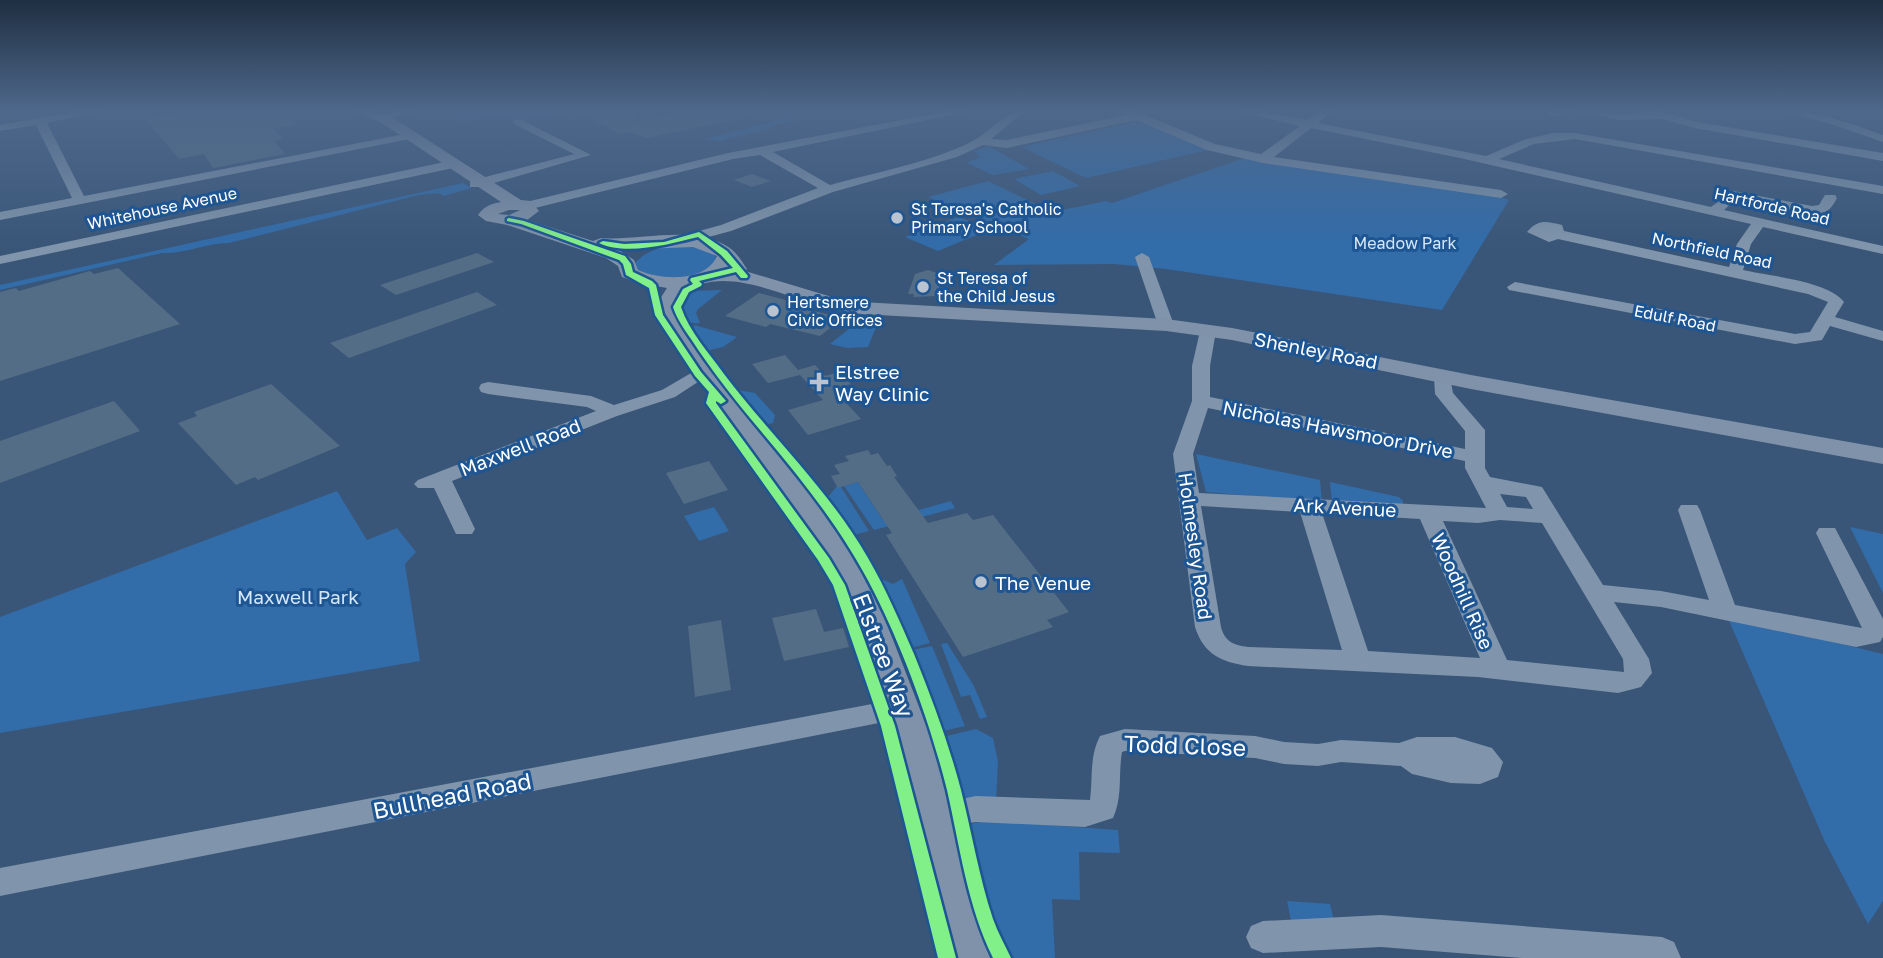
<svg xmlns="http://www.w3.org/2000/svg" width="1883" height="958" viewBox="0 0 1883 958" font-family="'Golos Text',sans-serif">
<rect width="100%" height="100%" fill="#395678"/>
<g fill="#326ca9">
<polygon points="477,111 561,111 565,113 511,121 513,117 508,114 461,121 453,116"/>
<polygon points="783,119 795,120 761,129 772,129 719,141 705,139"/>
<polygon points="1135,122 1149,125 1208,150 1086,178 1021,147"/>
<polygon points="989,146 1029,169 993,175 967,163 980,157 974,151"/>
<polygon points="1247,157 1491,194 1509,200 1442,310 1166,269 1114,264 994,265 1029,239 928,197 988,181 1052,212 1106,201 1112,203"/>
<polygon points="1053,171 1080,186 1041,195 1014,179"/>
<path d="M463,183l9,5 -28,8 -5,-3 -20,2 -190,48c-23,0 -44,11 -67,10l-162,37v-5z"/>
<polygon points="958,217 991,229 938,251 905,237"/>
<path d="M682,245l26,4 8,7c-5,33 -56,21 -78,16l-3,-9c13,-14 29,-17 47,-18z"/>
<path d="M722,290l-24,19 -2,4 4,10c-13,2 -19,-5 -21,-18l9,-14z"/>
<polygon points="850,313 874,315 879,320 868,347 847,348 830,344 855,324 845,319"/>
<polygon points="694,325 737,337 723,347 706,351 693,333"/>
<polygon points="737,390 755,393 775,415 773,423 765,425"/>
<polygon points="1196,454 1320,480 1322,502 1206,492"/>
<polygon points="858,482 883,520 951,501 955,508 874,530 844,486"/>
<polygon points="1330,482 1399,497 1403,501 1403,507 1332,503"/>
<polygon points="837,486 841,487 869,531 850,536 825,501"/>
<polygon points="337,491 367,540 397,528 416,552 405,564 420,661 0,733 0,617"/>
<polygon points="714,507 729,531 699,541 684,516"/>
<polygon points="1850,527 1883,534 1883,593"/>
<polygon points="902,579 930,643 907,649 878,582 884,580 893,584"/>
<polygon points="1727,616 1883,654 1883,901 1868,924 1825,842"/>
<polygon points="947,643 974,686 987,717 980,719 970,695 961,697 941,644"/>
<polygon points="932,646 965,726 939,732 907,651"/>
<polygon points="976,729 993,738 998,762 996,802 958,799 942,737"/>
<polygon points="990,821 1118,830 1120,853 1079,852 1080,900 1052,899 1055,958 1008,958 996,938 966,830 974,823"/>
<polygon points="1287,901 1330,904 1335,925 1293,930"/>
</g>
<g fill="#546d87">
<polygon points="205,111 281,111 297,125 273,129 283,139 274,141 285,154 213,168 204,154 179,159 145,118"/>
<polygon points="578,111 635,111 636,122 687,111 752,111 752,116 647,138 629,132 620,134"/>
<polygon points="752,174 771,181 752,187 734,180"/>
<polygon points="477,253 494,262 396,295 380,285"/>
<polygon points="118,268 180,324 0,381 0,292 16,288 19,291 90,271 94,274"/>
<polygon points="928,270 943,275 936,296 913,297 914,294 908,294 915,274"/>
<polygon points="477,292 497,305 349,358 330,343"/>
<polygon points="759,293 797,303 793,306 843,318 820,336 770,324 766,327 725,316"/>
<polygon points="785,355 798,370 815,365 825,376 839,372 851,384 836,388 840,392 837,393 861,419 808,435 788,410 823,400 800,375 768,383 752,364"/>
<polygon points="271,384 340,446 258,480 255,477 236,485 178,423 197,416 194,412"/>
<polygon points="114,401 140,431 0,483 0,441"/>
<polygon points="868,450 871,455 878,453 887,466 890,465 897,476 894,477 928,523 967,513 973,520 993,515 1069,612 1047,620 1053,627 963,657 886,535 892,533 858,482 838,488 831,476 840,474 834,465 849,461 845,456"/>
<polygon points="709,461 728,490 684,504 666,473"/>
<polygon points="816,609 824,632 843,628 849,647 784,661 772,618"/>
<polygon points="721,620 731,690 695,697 688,626"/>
</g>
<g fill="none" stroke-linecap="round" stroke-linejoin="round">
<g fill="#8095ab" fill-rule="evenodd">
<polygon points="77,111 102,111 47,123 84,196 410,133 416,136 410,139 0,220 0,212 72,198 36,125 0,131 0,125"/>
<polygon points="396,111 417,111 380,121 374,118"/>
<path d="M948,111h23l-198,41 57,33c43,-12 101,-23 141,-43 19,-9 32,-31 54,-31l-34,28 16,1 119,-25 -6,-4h15l80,33 46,10 39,-28 -63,-15h22l48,9 13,-9h12l-14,12 168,33 40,-17 27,-6h22l308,53v8l-308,-55 -41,5 -35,15 212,48 22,-16 79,15 7,-1 6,-10h10l2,3c-7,13 -10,15 -25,16l-76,-15 -12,11 159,36v8l-120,-27 -12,17 -8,26c26,6 86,11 101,32l-9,15 48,14v10l-53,-15 -8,14 -27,4 -286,-54 -2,-3 8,-5 280,52 15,-2 18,-30 -20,-8 -250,-55 -9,3 -22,-10c11,-13 19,-11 35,-7l2,6 165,36 8,-23 14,-20 -291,-66 -149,-30 -37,29 227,33 7,4 -7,4 -238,-35 -56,-13 -71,-30 -129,28 -24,-3 -26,12 -124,35 -102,39 -56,15 -7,-4 2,-3 51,-14 97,-37 -58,-33 -27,4 -206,51 -7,-4 2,-3 206,-50z"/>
<polygon points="1551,111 1571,111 1553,117 1548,114"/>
<polygon points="1577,111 1619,114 1662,111 1697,122 1883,153 1883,161 1695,128 1663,119 1619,120"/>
<path d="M1783,111c35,0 67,12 100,24v7l-49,-17z"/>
<polygon points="514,120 522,120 591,155 480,187 470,187 470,181 574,154 514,124"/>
<polygon points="454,160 460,164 458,167 0,264 0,256"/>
<polygon points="1142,253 1149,257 1174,325 1172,329 1160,329 1158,325 1135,257"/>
<path d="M1208,326l8,5 -6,35v31l255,52v-18l-30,-37 -1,-18 9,-5 6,1 4,21 32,37v38l5,9 52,10 61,98 58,6 48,9 -31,-90 3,-5h16l3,5 35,95 127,23 -46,-95 3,-5h16l48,91v18l-3,5 -24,5 -195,-40 -47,-5 35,57 3,14 -11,14 -23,6 -140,-16 -230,-11c-26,-4 -44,-11 -53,-39l-22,-173 19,-53v-35l8,-35zM1208,408l257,53v7l21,40 -287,-15 -6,-39zM1500,494l26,3 7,12 -26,-2zM1201,506l99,6 42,138 -94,-3c-14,-2 -23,-5 -27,-20zM1322,513l98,6 60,139 -112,-7zM1500,520l42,3 81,136 1,13 -117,-12 -64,-139 35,2z"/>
<polygon points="698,369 707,374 704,378 675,397 617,416 452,481 475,529 472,534 456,534 434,488 418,488 414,484 418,480 596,411 587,407 488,394 481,392 479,388 481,384 488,382 591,396 614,405 662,390"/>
<polygon points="904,698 914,701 918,708 914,715 904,718 0,896 0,868"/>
<path d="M1125,729l130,7 29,6 34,2 23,-4 58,3 18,-6h38l37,11 11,14 -5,15 -18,7 -29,-1 -39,-9 -11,-8 -60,-4 -23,4 -34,-2 -29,-6 -130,-7 -3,1c-4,23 1,44 -9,66l-28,9 -109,-5 -37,6 -11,-4 -4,-9 4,-9 48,-10 114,4c3,-22 -1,-43 10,-64z"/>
<polygon points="1381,915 1662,937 1674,942 1681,958 1522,958 1381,947 1263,953 1251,948 1246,937 1251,926 1263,921"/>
</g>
<path fill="#8092a9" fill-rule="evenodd" d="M355,111h20l17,6 129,83 10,1 8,10 -12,9 66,21 8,-3c39,3 88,-13 124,7 10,5 16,15 22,24l-2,2 87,26 29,5 305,17 66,9 239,47 412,73v16l-412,-75 -239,-49 -66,-9 -305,-17c-14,-2 -29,-4 -42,-8 -41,-12 -102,-44 -139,-9l-2,17 62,83 1,8 99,129 29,44 73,188 50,176 1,16h-42l-1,-16 -44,-176 -67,-188 -21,-34 -101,-138 -1,-9 -58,-83v-12l9,-14 -28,-5 -17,-6 -4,-11 -12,-8 -99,-33 -21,-4 -8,-6c6,-9 13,-11 23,-13l-119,-79zM509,210h11l-11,5 -11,-1zM693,247l24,9c-12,27 -56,24 -79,14l-4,-10 -15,-10z"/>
<g stroke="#1e5593" stroke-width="5">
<g id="cycleway">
<polygon points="509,218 524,221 625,256 631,264 633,272 652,281 656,285 663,315 701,372 726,401 721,404 716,401 716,403 829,558 845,585 895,726 956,958 938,958 881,726 833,585 818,560 706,403 709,392 695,376 655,315 649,288 626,275 623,264 619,260 521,224 507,221 507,219"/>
<path d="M699,232l28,19 21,25 -1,2h-6l-5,-6 -37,9 3,3 -1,2 -12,6 -8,15c8,24 28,46 43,67 47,62 105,116 144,184 18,31 32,64 46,96 18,45 35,90 47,136 11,43 18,87 32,129 5,14 12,26 18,39h-18c-26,-53 -33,-111 -46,-168 -16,-64 -43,-139 -73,-198 -29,-58 -68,-107 -109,-156 -26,-31 -52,-63 -74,-97 -7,-10 -14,-20 -18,-32l10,-18 10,-5 -3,-4 1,-2 42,-10 -12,-13 -23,-18c-28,7 -72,19 -99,6l4,-2 21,3 40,-2z"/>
</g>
</g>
<use href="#cycleway" fill="#82f089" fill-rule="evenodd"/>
</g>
<linearGradient id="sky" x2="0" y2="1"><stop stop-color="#1f2f42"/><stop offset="0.45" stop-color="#4e688b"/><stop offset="1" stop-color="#4e688b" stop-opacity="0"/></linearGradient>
<rect width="1883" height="245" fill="url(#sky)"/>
<g fill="#bac4d0" stroke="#1e5593" stroke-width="2.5">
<circle cx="897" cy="218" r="7"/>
<circle cx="923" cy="287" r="7"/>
<circle cx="773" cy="311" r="7"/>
<path d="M815.5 371.5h7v7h7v7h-7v7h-7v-7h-7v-7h7z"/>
<circle cx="981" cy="582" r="7"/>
</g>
<g text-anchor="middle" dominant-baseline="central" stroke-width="6" stroke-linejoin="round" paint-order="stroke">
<g font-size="16" fill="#fff" stroke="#1e5593">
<text transform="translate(1772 206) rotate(13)">Hartforde Road</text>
<text transform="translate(162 208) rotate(-12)">Whitehouse Avenue</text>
<text transform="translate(1712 250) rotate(12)">Northfield Road</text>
<text transform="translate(1675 318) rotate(11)">Edulf Road</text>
</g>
<g font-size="16" fill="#fff" stroke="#1e5593" text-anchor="start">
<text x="911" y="209">St Teresa's Catholic<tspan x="911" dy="18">Primary School</tspan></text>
<text x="937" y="278">St Teresa of<tspan x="937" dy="18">the Child Jesus</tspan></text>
<text x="787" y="302">Hertsmere<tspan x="787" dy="18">Civic Offices</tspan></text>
</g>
<g font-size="16" fill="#d5e7fa" stroke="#1e5593">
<text x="1405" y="243">Meadow Park</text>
</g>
<g font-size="19" fill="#fff" stroke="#1e5593">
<text transform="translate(1316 350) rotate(11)">Shenley Road</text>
<text transform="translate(1338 429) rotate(11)">Nicholas Hawsmoor Drive</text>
<text transform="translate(520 447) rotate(-21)">Maxwell Road</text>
<text transform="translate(1345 507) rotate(3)">Ark Avenue</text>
<text transform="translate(1196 546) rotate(82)">Holmesley Road</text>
<text transform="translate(1463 591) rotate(66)">Woodhill Rise</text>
</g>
<g font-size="19" fill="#fff" stroke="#1e5593" text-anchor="start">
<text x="835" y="371">Elstree<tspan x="835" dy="22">Way Clinic</tspan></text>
<text x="995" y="582">The Venue</text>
</g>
<g font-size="19" fill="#d5e7fa" stroke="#1e5593">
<text x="298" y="596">Maxwell Park</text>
</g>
<g font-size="23" fill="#fff" stroke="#1e5593">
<text transform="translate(884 655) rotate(69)">Elstree Way</text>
<text transform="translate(1185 745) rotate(2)">Todd Close</text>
<text transform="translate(452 795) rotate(-11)">Bullhead Road</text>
</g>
</g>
</svg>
